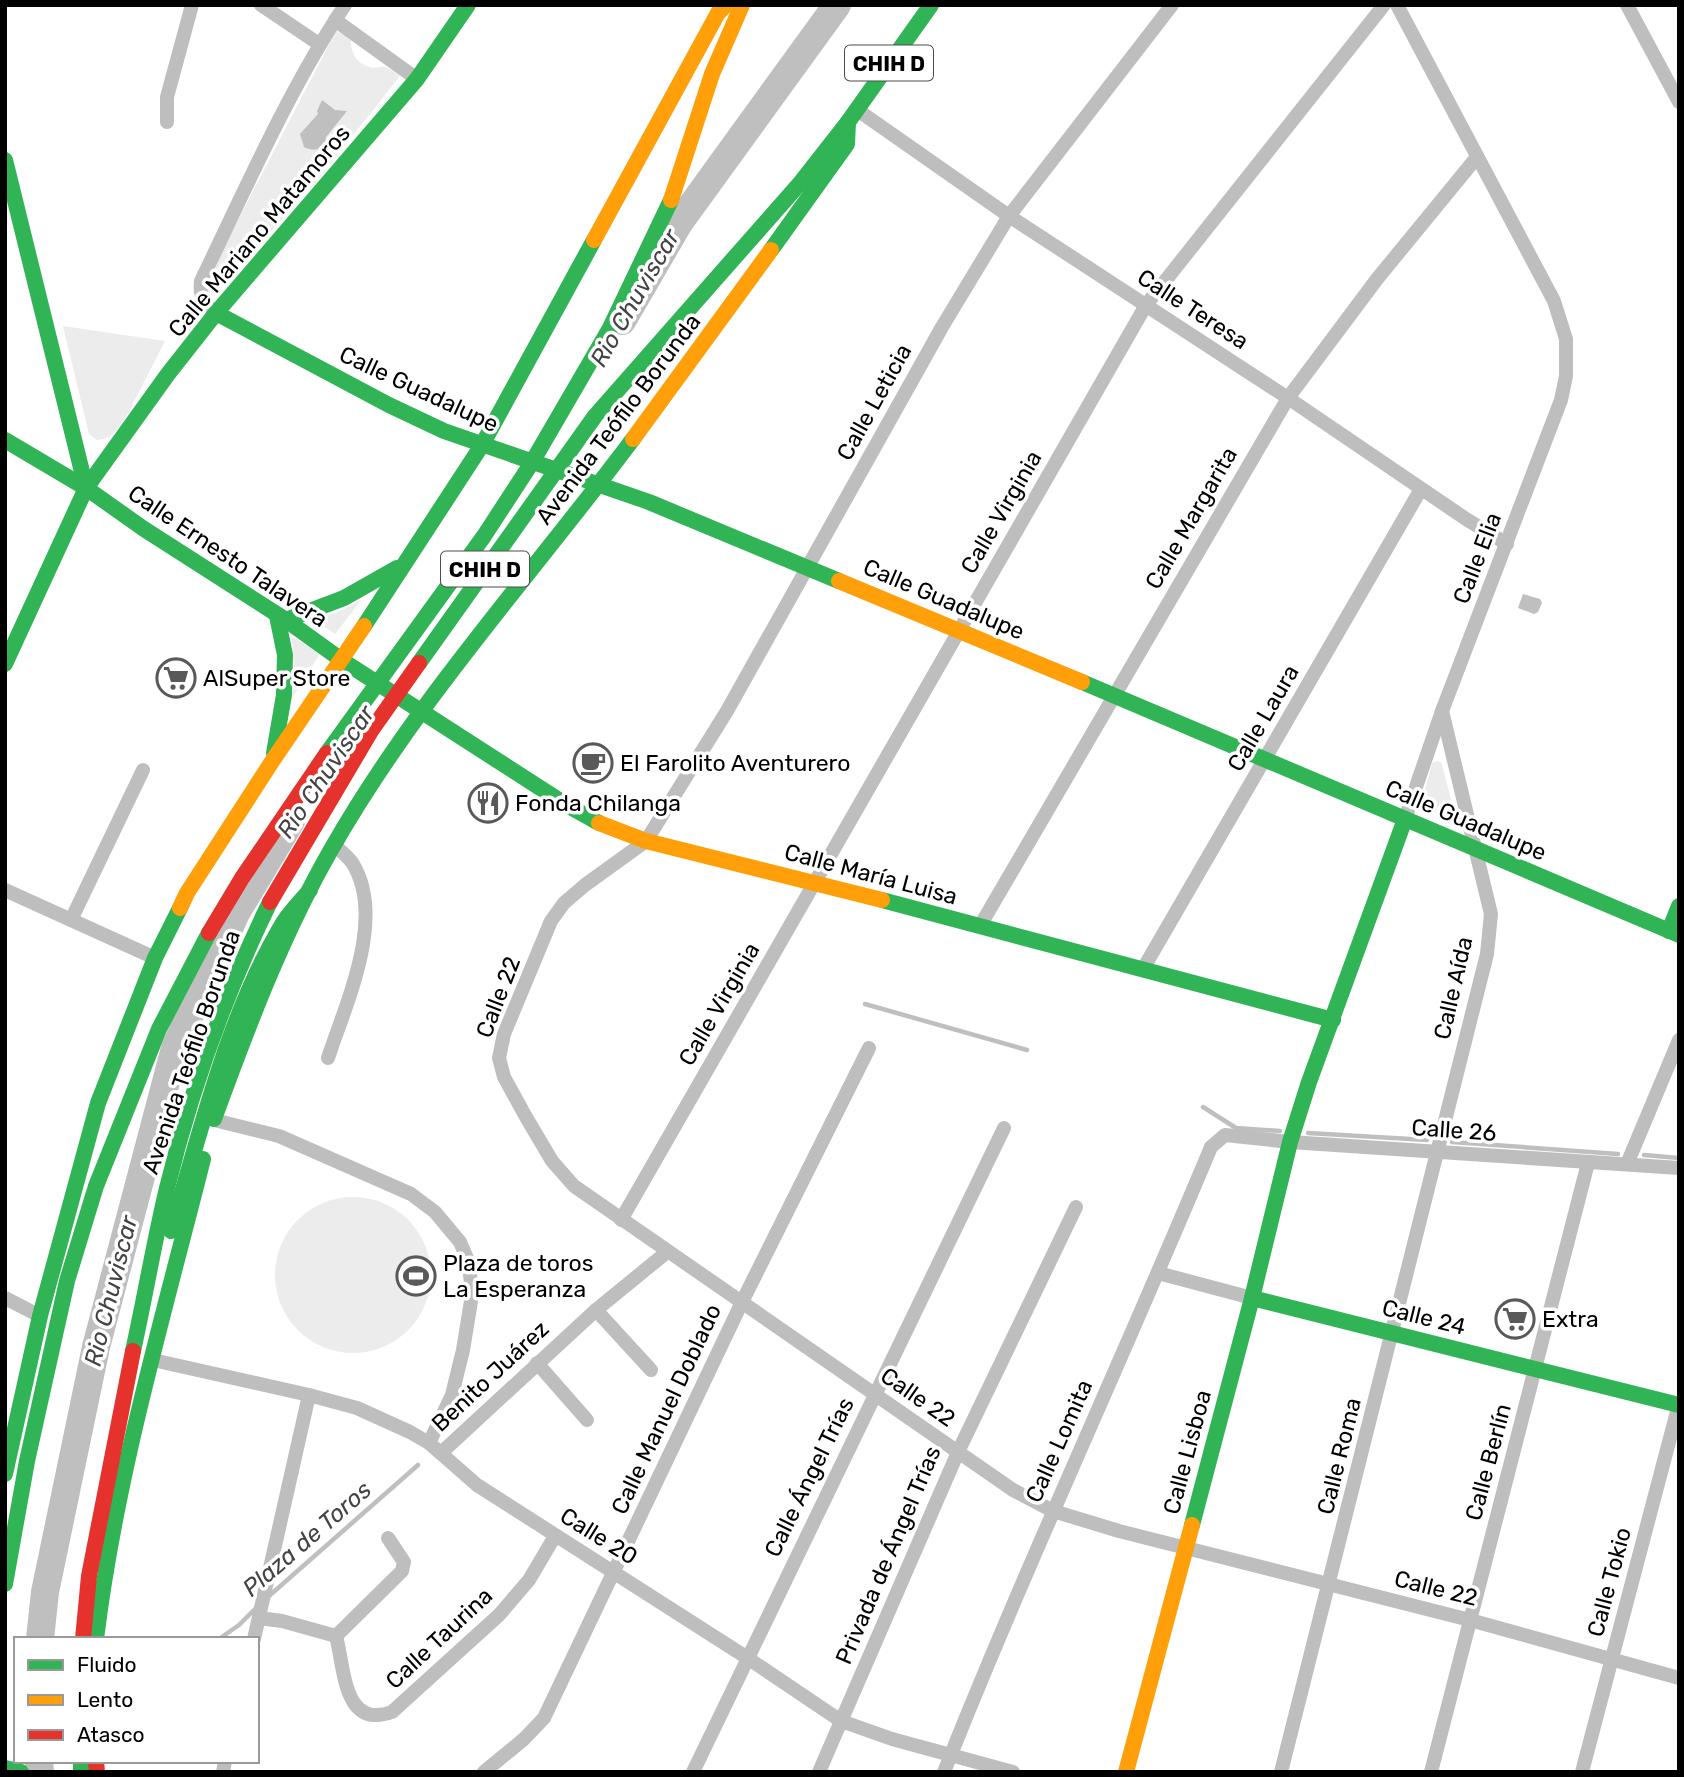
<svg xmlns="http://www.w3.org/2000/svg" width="1684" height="1777" viewBox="0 0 1684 1777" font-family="Rubik,sans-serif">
<rect width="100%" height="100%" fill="#fff"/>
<g fill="#ececec">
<path d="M336,31l15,7c-1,15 6,27 22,30 4,0 8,-2 12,-1 5,1 10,6 15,9l-84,106 -99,109 -8,2 -2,-3 16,-41z"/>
<path d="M63,326l102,15 -40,78c-8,11 -13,20 -28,21l-8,-6z"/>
<path d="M362,599l-27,35 -24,-17c20,0 35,-8 51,-18z"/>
<polygon points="292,637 321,652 292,698 295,682"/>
<polygon points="1437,761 1441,762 1443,769 1455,814 1453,817 1446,817 1421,806 1432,763"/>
<circle cx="353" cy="1275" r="78"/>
</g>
<g fill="#bfbfbf">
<path d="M322,100l13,10 12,1 -21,26 -1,7c-6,7 -13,7 -21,3l-4,-13 18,-20 -1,-3z"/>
<polygon points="1523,594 1540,599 1542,603 1538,612 1534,614 1518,608"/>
</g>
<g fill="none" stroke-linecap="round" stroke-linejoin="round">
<g stroke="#bfbfbf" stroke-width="4.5">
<polyline points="865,1004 1027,1050"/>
<polyline points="1203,1107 1236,1128 1280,1131"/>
<polyline points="1308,1133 1427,1140"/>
<polyline points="1452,1142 1618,1154"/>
<polyline points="1644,1155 1679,1158"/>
<polyline points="269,1596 418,1465"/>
<polyline points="219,1639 239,1625 255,1609"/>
</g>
<g stroke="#bfbfbf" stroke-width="28">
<polyline points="622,321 679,223 837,5"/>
<polyline points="40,1639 45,1592 96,1347 175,1048 236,913 291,821"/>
<polyline points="39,1761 40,1772"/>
</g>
<g stroke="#bebebe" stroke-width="14">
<polyline points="261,5 319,44"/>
<polyline points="1172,5 1009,216 942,327 727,711 646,841 585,885 564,903 551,921 504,1034 499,1058 504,1077 526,1117 552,1161 574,1186 1013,1490 1053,1511 1119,1531 1470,1620 1679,1678"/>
<polyline points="1397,5 1554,301 1566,339 1566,376 1561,400 1442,711 1405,819"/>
<polyline points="1627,5 1679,102"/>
<polyline points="335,20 417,79"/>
<polyline points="856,109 1009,216 1288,398 1466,519 1507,544"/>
<polyline points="167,122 167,97 192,5"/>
<path d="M216,313c-12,-8 -17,-18 -15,-32 45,-93 87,-190 144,-276"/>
<polyline points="5,890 155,958"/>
<polyline points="71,920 143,770"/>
<polyline points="980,926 1288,398 1377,279 1477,157"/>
<polyline points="1143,969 1421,489"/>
<path d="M328,1058c18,-55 58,-139 25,-194 -4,-7 -13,-13 -19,-20"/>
<polyline points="214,1120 279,1136 411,1194 435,1212 460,1242 469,1263 472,1295 463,1350 452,1395 429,1443"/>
<polyline points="1627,1164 1679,1040"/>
<polyline points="621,1220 1146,305 1384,5"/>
<polyline points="1158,1273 1252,1298"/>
<polyline points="5,1298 40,1316"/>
<polyline points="596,1310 651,1370"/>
<polyline points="153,1360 309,1395 357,1408 410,1432 429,1443 477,1485 746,1657 841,1721 892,1739 1013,1772"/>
<polyline points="537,1363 587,1420"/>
<polyline points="441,1453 596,1310 667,1252"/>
<path d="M259,1618l23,3 54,15c9,34 7,93 56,76l107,-97 30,-35 26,-44"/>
<polyline points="336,1636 402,1571 404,1562 388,1538"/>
<polyline points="254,1639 309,1395"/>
<polyline points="223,1772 225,1761"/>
<polyline points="484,1772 524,1739 544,1718 742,1302 869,1048"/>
<polyline points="693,1772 1004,1128"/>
<polyline points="819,1772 958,1452 1076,1207"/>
<path d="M944,1772c84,-211 180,-416 267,-625l14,-12 65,7 389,26"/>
<polyline points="1281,1772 1487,954 1491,914 1442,711"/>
<polyline points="1431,1772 1588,1163"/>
<polyline points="1582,1772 1679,1404"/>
</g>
<g stroke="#30b455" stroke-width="16">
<polyline points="5,160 86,488"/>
<polyline points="771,250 847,144 848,122"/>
<polyline points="216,313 389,405 444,431 649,502 839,581"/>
<polyline points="5,440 86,488 144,529 286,620 343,661 565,804 599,823"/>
<polyline points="286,620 344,598 397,568"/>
<polyline points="364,626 482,445 594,240"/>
<polyline points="419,663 595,416 801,182 848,122 931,5"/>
<polyline points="5,664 86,488 168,374 216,313 417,79 468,5"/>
<polyline points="1082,682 1679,935"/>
<polyline points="274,753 284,695 285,655 277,616"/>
<polyline points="327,753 484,536 531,464 610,328 671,200"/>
<polyline points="882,900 1333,1020"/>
<polyline points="1669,931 1679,906"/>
<path d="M214,1119c34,-93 69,-186 118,-271 84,-147 200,-274 301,-409"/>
<path d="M171,1231c30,-101 56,-212 109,-303 7,-14 20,-26 30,-38"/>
<polyline points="1252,1298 1679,1405"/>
<path d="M133,1351c12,-54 21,-109 34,-163 24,-98 59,-196 103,-286"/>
<polyline points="5,1474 40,1316 98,1103 155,958 180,908"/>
<polyline points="1192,1525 1252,1298 1290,1142 1309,1082 1405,819"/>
<polyline points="5,1584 27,1461 67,1281 96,1186 159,1029 209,933"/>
<path d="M96,1639c20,-163 67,-321 107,-480"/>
<polyline points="81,1761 81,1772"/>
<polyline points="5,1768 21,1772"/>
</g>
<g stroke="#ff9f0a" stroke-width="16">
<polyline points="671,200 712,74 742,5"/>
<polyline points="594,240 718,13 726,5"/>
<polyline points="633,439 771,250"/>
<polyline points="839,581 1082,682"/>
<polyline points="599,823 646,841 882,900"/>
<polyline points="180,908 187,893 273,760 364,626"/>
<polyline points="1126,1772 1192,1525"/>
</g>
<g stroke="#e5322d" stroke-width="16">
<polyline points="270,902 371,731 419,663"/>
<polyline points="209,933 242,878 327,753"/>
<polyline points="83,1639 89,1576 133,1351"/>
<polyline points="96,1761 97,1772"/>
</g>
</g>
<defs>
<g id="supermarket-ring" transform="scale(2.0125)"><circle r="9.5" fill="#fff" stroke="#595959" stroke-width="1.5"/><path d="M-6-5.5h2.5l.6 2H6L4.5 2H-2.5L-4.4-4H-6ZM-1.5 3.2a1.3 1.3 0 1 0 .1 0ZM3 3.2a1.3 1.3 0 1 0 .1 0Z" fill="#595959"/></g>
<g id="cafe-ring" transform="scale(2.0125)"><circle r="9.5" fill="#fff" stroke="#595959" stroke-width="1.5"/><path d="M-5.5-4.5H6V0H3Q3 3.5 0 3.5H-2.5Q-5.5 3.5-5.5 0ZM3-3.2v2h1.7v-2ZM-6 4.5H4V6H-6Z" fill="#595959"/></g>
<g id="restaurant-ring" transform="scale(2.0125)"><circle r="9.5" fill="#fff" stroke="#595959" stroke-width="1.5"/><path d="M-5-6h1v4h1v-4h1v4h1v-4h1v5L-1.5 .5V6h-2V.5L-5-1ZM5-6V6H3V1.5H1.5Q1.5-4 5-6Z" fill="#595959"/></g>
<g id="stadium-ring" transform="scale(2.0125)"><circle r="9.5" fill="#fff" stroke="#595959" stroke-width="1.5"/><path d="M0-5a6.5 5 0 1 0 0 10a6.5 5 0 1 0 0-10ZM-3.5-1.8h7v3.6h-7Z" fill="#595959"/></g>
</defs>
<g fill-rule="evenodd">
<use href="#supermarket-ring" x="176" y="678"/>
<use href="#cafe-ring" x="593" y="763"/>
<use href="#restaurant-ring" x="488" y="803"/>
<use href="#stadium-ring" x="416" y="1276"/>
<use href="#supermarket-ring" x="1515" y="1319"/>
</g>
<g text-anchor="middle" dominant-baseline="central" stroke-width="7" stroke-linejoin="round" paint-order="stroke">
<g fill="#fff" stroke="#4c4c4c" stroke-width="2">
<rect x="845" y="45.5" width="88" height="35" rx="5"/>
<rect x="441" y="551.5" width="88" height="35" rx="5"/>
</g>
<g font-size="21" font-weight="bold" fill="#000">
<text x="889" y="63">CHIH D</text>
<text x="485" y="569">CHIH D</text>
</g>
<g font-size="23" fill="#000" stroke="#fff">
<text transform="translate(259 231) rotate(-50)">Calle Mariano Matamoros</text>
<text transform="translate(1193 309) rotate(33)">Calle Teresa</text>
<text transform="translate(419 389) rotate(25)">Calle Guadalupe</text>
<text transform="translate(874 402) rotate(-61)">Calle Leticia</text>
<text transform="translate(618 419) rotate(-53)">Avenida Teófilo Borunda</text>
<text transform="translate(1001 512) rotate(-60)">Calle Virginia</text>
<text transform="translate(1191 518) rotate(-60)">Calle Margarita</text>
<text transform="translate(228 556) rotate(34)">Calle Ernesto Talavera</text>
<text transform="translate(1477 558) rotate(-69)">Calle Elia</text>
<text transform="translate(944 599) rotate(23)">Calle Guadalupe</text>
<text transform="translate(1263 718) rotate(-60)">Calle Laura</text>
<text transform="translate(1466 820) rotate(23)">Calle Guadalupe</text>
<text transform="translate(871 874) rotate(15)">Calle María Luisa</text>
<text transform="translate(1453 988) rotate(-77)">Calle Aída</text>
<text transform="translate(498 997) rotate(-69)">Calle 22</text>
<text transform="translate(719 1004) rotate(-60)">Calle Virginia</text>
<text transform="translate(191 1052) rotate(-71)">Avenida Teófilo Borunda</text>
<text transform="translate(1454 1130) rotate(4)">Calle 26</text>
<text transform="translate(1424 1317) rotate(14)">Calle 24</text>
<text transform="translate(490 1376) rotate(-43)">Benito Juárez</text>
<text transform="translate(918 1397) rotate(35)">Calle 22</text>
<text transform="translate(666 1409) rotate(-65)">Calle Manuel Doblado</text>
<text transform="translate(1059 1441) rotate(-66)">Calle Lomita</text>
<text transform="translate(1187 1452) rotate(-75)">Calle Lisboa</text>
<text transform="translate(1339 1456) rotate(-76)">Calle Roma</text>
<text transform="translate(1488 1462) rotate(-75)">Calle Berlín</text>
<text transform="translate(809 1477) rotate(-64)">Calle Ángel Trías</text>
<text transform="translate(599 1536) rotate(32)">Calle 20</text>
<text transform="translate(888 1555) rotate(-67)">Privada de Ángel Trías</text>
<text transform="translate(1609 1582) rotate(-75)">Calle Tokio</text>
<text transform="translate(1436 1588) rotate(14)">Calle 22</text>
<text transform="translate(439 1638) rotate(-43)">Calle Taurina</text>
</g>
<g font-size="23" fill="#000" stroke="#fff" text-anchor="start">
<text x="203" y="678">AlSuper Store</text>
<text x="620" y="763">El Farolito Aventurero</text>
<text x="515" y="803">Fonda Chilanga</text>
<text x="443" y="1263">Plaza de toros<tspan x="443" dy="26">La Esperanza</tspan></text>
<text x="1542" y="1319">Extra</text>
</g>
<g font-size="24" font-style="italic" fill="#444" stroke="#fff">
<text transform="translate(635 298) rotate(-60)">Rio Chuviscar</text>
<text transform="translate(326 772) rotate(-56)">Rio Chuviscar</text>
<text transform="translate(111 1291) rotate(-76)">Rio Chuviscar</text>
<text transform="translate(307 1539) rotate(-41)">Plaza de Toros</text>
</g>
</g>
<rect width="1684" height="1777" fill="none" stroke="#000000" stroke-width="14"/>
<rect x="14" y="1637" width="245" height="126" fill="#ffffff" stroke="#999999" stroke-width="2"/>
<rect x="28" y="1660" width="35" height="10" fill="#30b455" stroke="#999999" stroke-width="2"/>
<text x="77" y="1672" font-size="21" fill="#000000">Fluido</text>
<rect x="28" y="1695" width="35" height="10" fill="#ff9f0a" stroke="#999999" stroke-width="2"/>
<text x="77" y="1707" font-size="21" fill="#000000">Lento</text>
<rect x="28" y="1730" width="35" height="10" fill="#e5322d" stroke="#999999" stroke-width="2"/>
<text x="77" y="1742" font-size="21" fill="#000000">Atasco</text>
</svg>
